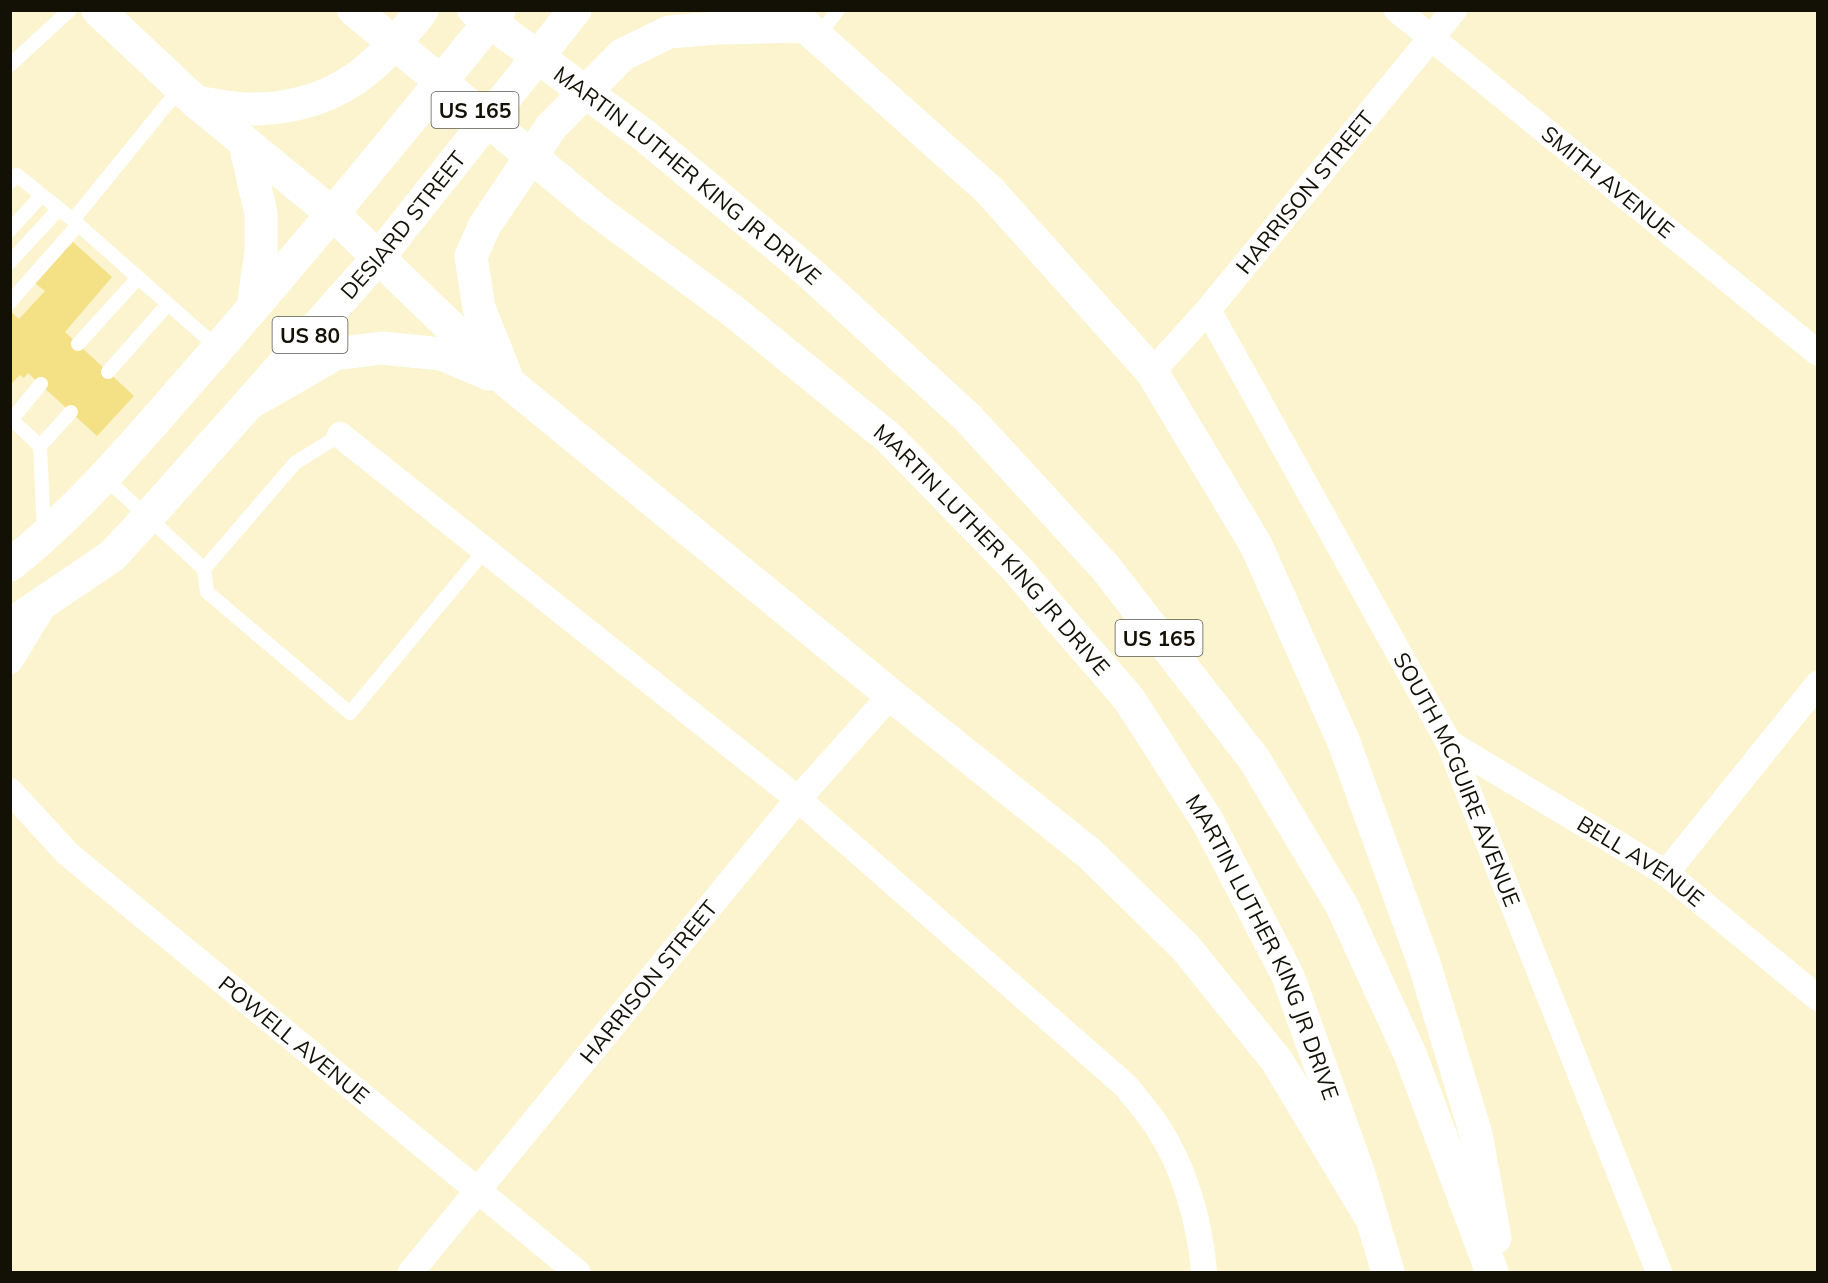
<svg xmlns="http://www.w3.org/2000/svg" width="1828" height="1283" viewBox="0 0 1828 1283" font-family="Mulish,sans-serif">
<rect width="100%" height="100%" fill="#fcf4cf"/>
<polygon fill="#f4e085" points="73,242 112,277 65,332 134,396 97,436 28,373 24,378 20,375 10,385 10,311 19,319 45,291 35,283"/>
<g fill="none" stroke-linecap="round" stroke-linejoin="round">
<g stroke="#fff" stroke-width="14">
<polyline points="817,37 838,10"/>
<polyline points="10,65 70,10"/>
<polyline points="10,182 17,175 73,220 181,87"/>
<polyline points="73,220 218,348"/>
<polyline points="10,230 41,196"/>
<polyline points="10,262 59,209"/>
<polyline points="10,302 78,225"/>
<polyline points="78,344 138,278"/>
<polyline points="108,372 168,304"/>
<polyline points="10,418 40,446 44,532"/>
<polyline points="12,419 41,384"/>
<polyline points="40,446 71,412"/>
<polyline points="103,476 204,569 295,463 340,435"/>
<polyline points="204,569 207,592 350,713 485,550"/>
</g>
<g stroke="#fff" stroke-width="26">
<path id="s1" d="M1397,10l421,343"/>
<path id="s2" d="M1208,310l241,433 210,529"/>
<path id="s3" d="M1152,372l56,-62 246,-300"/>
<path d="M340,435l458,364 328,287c10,13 22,26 31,40 28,42 43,97 47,146"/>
<polyline points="10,661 45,604"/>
<path id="s4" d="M1449,743l217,130 152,125"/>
<path id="s5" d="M10,791l58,63 509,418"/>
<polyline points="1666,873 1818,684"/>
<path id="s6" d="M411,1272l387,-473 93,-104"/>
</g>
<g stroke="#fff" stroke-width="33">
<path d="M10,565c71,-56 130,-128 190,-196 102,-117 201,-237 299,-359"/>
<path id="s7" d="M10,625l102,-69 36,-39 230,-259 197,-248"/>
</g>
<g stroke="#fff" stroke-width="33">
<polyline points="98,10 196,102 334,215 509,383 891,695 1089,853 1186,948 1277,1061 1373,1221"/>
<path id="s8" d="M354,10l242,200 137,101 156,127 126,129 114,132 79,123 80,154 71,198 29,98"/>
<path id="s9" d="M474,10l171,126 165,137 158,145 137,149 149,192 88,147 68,148 82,218"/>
<polyline points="787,10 989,190 1152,372 1256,545 1343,740 1424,963 1476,1134 1495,1238"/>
<path d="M196,102c20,3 41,8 60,7 78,-2 121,-39 166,-99"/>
<polyline points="245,143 261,214 261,251 253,308"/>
<polyline points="505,373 479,308 471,256 485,225 551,127 622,55 669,32 718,28 806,26"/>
<polyline points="250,403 335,354 381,348 442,354 489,374"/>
</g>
</g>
<g text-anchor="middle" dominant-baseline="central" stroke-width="4.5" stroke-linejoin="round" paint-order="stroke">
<g fill="#fff" stroke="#5a5850" stroke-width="1.5">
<rect x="431.5" y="92" width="87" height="36" rx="4.5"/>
<rect x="272.5" y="317" width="75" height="36" rx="4.5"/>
<rect x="1115.5" y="620" width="87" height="36" rx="4.5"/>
</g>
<g font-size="21" font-weight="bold" fill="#131105">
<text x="475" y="110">US 165</text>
<text x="310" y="335">US 80</text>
<text x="1159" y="638">US 165</text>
</g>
<g font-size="22" fill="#131105" stroke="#fff">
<text stroke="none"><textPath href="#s9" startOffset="270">MARTIN LUTHER KING JR DRIVE</textPath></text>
<text stroke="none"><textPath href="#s1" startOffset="272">SMITH AVENUE</textPath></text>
<text stroke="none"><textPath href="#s3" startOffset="236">HARRISON STREET</textPath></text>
<text stroke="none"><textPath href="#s7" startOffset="564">DESIARD STREET</textPath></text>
<text stroke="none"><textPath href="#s8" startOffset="837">MARTIN LUTHER KING JR DRIVE</textPath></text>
<text stroke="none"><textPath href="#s2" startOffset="532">SOUTH MCGUIRE AVENUE</textPath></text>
<text stroke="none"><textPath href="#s4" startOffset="225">BELL AVENUE</textPath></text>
<text stroke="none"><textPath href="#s8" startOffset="1323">MARTIN LUTHER KING JR DRIVE</textPath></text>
<text stroke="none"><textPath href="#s6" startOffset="375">HARRISON STREET</textPath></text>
<text stroke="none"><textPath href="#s5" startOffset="378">POWELL AVENUE</textPath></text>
</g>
</g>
<rect width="1828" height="1283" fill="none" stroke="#131105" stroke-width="24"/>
</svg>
